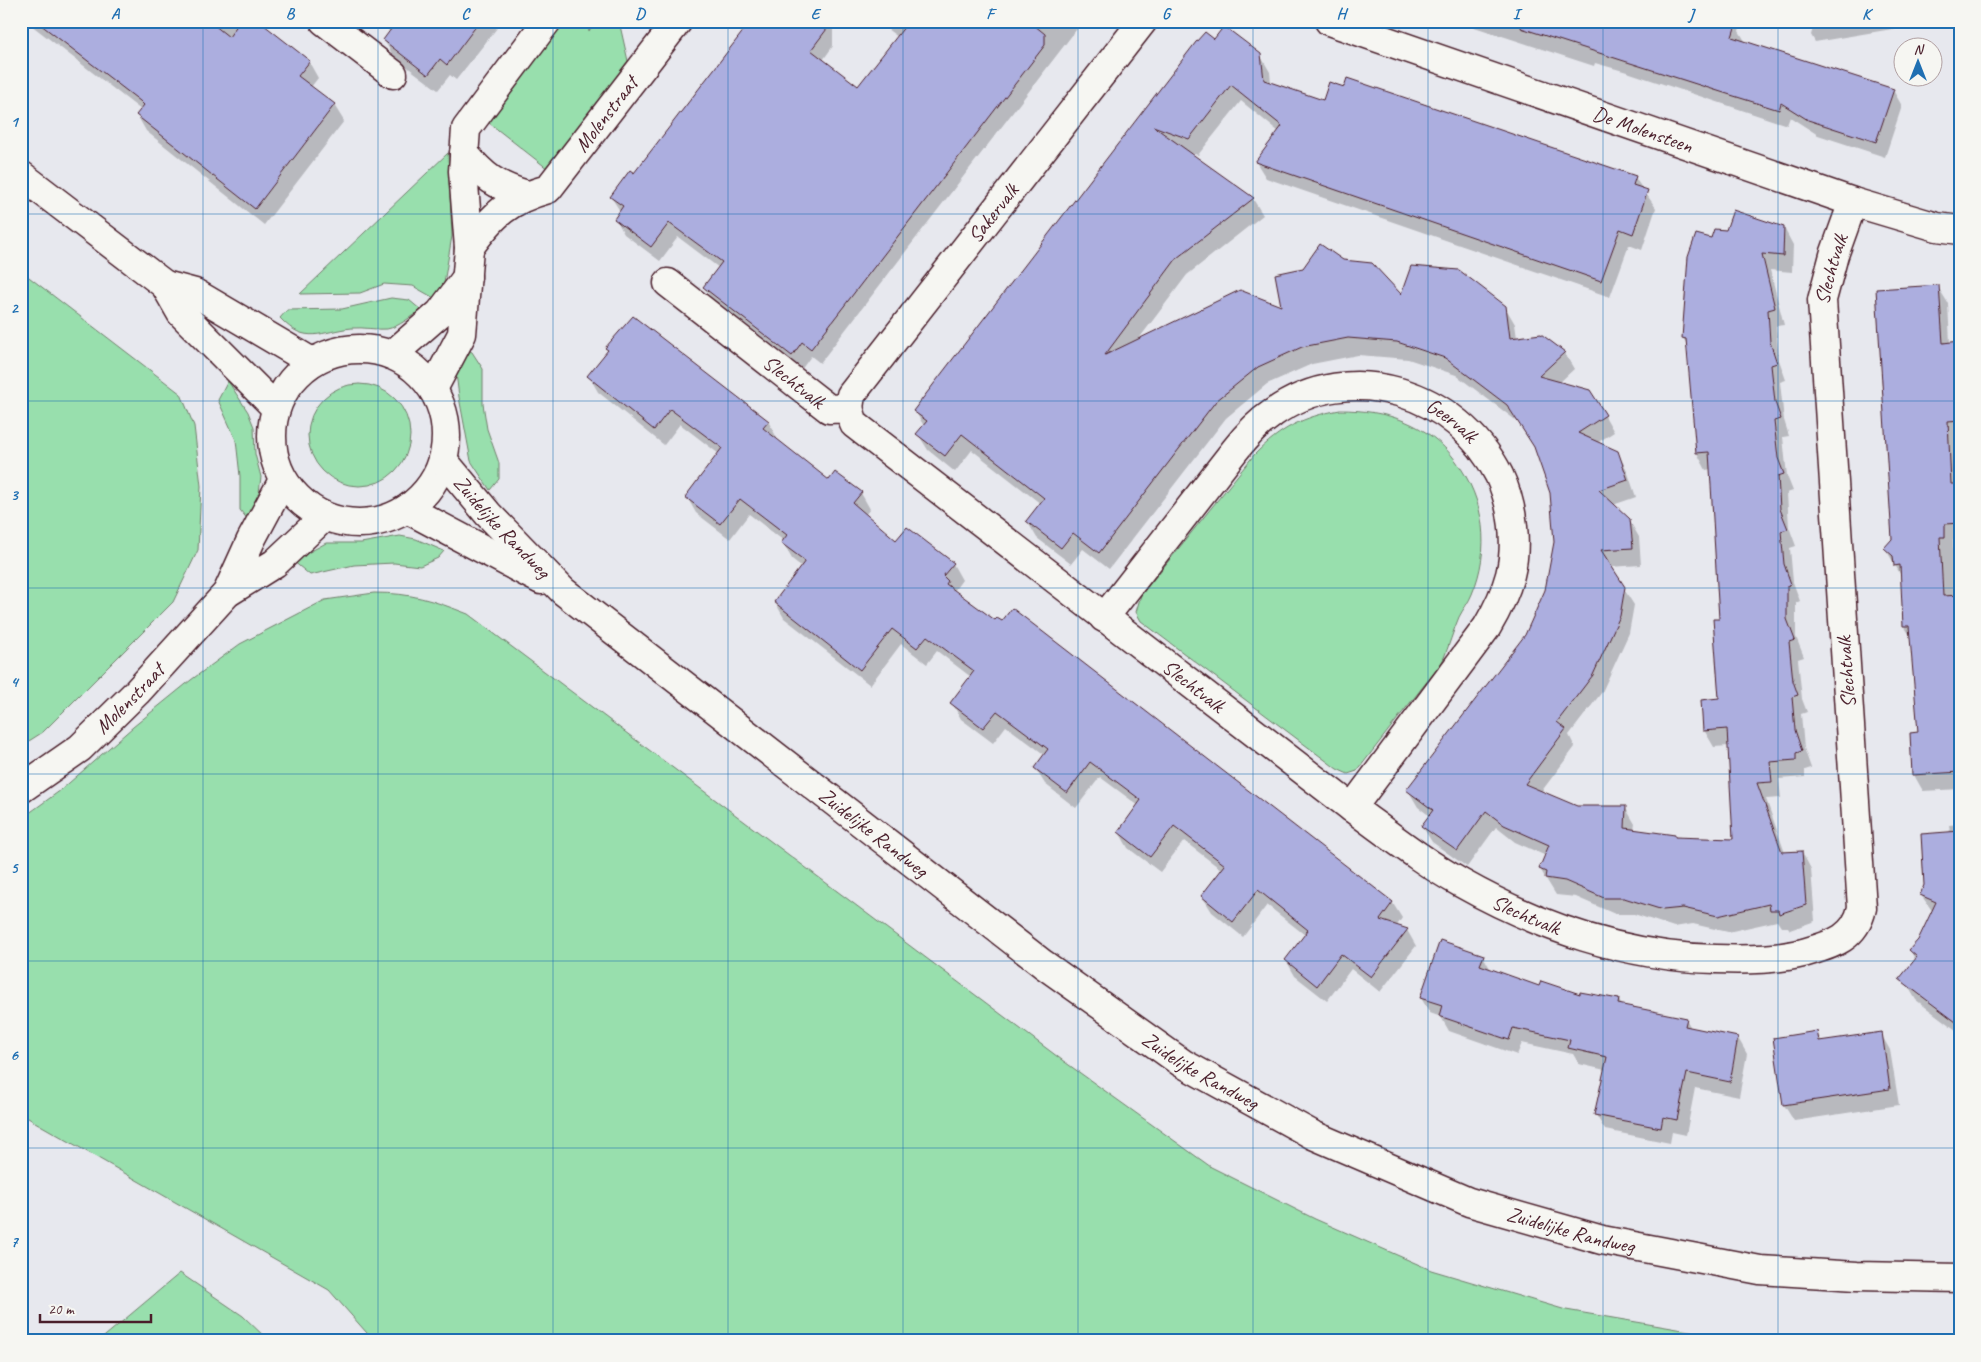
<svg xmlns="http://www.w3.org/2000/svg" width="1981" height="1362" viewBox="0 0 1981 1362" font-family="Caveat,sans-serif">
<rect width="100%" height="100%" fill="#e7e8ee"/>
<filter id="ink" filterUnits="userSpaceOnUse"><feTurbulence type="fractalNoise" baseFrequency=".02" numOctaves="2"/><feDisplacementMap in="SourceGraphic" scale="10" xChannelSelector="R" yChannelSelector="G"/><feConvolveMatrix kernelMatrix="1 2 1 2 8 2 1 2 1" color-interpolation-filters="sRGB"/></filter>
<g filter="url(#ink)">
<g fill="#98dfad" stroke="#717f6c">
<polygon points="559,21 587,21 589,31 596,21 619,21 628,61 548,169 484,119"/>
<polygon points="448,153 452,236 443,289 434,298 413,286 384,284 360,293 300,294"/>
<polygon points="21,271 181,394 194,426 201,486 198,550 173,602 43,732 21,746"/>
<path d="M391,298l18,2 12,10c-10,6 -22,17 -34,19 -11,1 -23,-2 -35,-1 -31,3 -46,18 -72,-10l7,-8 55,-1z"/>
<polygon points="466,349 472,352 483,369 483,404 487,429 499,463 499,479 490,490 471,461 459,397 456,373"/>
<polygon points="228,381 248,412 254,427 255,454 261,477 258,500 249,521 240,510 240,476 236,440 218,400"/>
<circle cx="359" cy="435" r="51"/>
<path d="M1340,410c46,0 88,13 116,51 29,39 35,88 16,133 -3,8 -9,15 -13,23 -6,14 -10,29 -16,43 -6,11 -17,22 -25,33 -21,26 -41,52 -61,78l-9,3 -11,-5 -196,-148 -5,-9 5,-17 113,-140c27,-27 48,-38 86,-45z"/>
<polygon points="400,536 416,539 444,551 438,558 420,566 394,563 354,565 310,575 293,561 326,543 361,543"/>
<path d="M374,593c38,0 58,7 94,21l594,446 149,107 104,52 116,51 135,40 182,31h-1374l-45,-51 -308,-176v-295l40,-29 72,-63 58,-47 49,-36 85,-44z"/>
<polygon points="180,1273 243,1316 269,1341 99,1341"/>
</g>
<g fill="#0003">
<polygon points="26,21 255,21 309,62 318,78 311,87 334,105 344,121 264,225 146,131 137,115 141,110"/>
<polygon points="391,21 493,21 497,28 456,80 450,75 438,90 394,57 384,40 390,33 387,27"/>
<polygon points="753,21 833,21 833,46 823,60 858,88 898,37 876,21 1083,21 820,363 811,356 801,370 713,302 704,287 719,268 678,237 660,261 624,234 616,219 620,211 611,197 634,175"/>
<polygon points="1456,21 1742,21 1739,31 1745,41 1893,90 1902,106 1885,157 1818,135 1790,117 1787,125 1627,72 1595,63 1594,66"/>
<polygon points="1815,21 1901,21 1904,27 1815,42 1811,35"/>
<polygon points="1214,41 1260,55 1270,72 1271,83 1324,101 1635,178 1656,208 1642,250 1629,245 1610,297 1266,178 1256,162 1279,132 1241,101 1198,155 1187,152 1253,199 1263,215 1187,275 1138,340 1283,308 1342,261 1402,296 1505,307 1515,324 1517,338 1564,352 1574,369 1559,383 1605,416 1614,432 1597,443 1617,452 1627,470 1636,497 1613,505 1629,520 1639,537 1641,565 1610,567 1634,605 1629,633 1602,692 1569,735 1575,747 1541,792 1577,807 1625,807 1635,824 1634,830 1675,839 1735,840 1729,746 1714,747 1704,730 1720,700 1720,620 1711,469 1706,470 1697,453 1688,346 1683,338 1711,240 1784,228 1793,245 1792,272 1770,270 1784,325 1776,326 1779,360 1786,380 1780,382 1784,420 1789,436 1783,437 1787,476 1793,491 1787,493 1789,527 1796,546 1790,548 1793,582 1800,601 1796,603 1796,637 1804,657 1798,659 1802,699 1807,712 1801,714 1804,748 1811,768 1805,770 1805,777 1779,779 1781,798 1766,799 1785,853 1802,852 1811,869 1815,921 1790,930 1788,927 1781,927 1777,921 1728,932 1693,924 1674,927 1634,914 1615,914 1576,897 1556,895 1540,869 1546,856 1515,842 1496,827 1467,867 1432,842 1422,826 1430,816 1418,807 1408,790 1526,636 1547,591 1555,542 1551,493 1537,451 1518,422 1456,375 1408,359 1358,355 1312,364 1267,384 1226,418 1109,569 1083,549 1071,564 1037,538 1027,521 1041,504 972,450 955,472 928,450 918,434 924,426 915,411"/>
<polygon points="1938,287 1948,303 1950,343 1960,343 1960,436 1957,437 1960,539 1953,540 1956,593 1960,593 1960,789 1923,791 1914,775 1919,734 1911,637 1904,626 1902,577 1885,548 1894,540"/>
<polygon points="607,348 768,421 777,438 775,440 830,482 861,493 870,509 865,515 896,542 953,564 962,580 954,591 1392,902 1402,918 1396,927 1407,930 1416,946 1380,992 1351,969 1327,1001 1295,976 1286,960 1305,935 1267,905 1243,937 1212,912 1202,896 1222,870 1184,841 1160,872 1128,848 1119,832 1139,806 1100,777 1076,808 1045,784 1035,768 1045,755 1006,726 993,743 961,719 952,703 971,677 937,651 927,664 901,644 870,685 784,618 775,602 802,567 792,559 783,543 784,541 749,514 730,539 696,513 687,497 719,454 680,424 664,445 598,392 589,376 609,352"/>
<polygon points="1960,824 1960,1033 1916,1000 1906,983 1916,961 1910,950 1919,941 1933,912 1921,895 1950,833 1949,825"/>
<polygon points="1483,956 1491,970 1540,987 1619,1000 1622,1006 1686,1019 1691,1028 1738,1038 1747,1054 1739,1097 1695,1088 1686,1135 1672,1132 1670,1143 1605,1130 1596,1115 1605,1070 1579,1064 1573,1054 1522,1043 1517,1055 1449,1031 1441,1017 1430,1013 1421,998"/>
<polygon points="1817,1033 1822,1042 1881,1034 1890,1050 1899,1105 1794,1121 1784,1105 1774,1039"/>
</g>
<g fill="#acaedf" stroke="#4a1f2b">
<polygon points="36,21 209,21 229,37 240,21 259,21 310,61 298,76 335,104 255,209 136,115 144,105 140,101"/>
<polygon points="397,21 480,21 447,65 440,59 428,75 383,40"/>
<polygon points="751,21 833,21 811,50 858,86 909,21 1029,21 1045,34 1045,45 811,349 802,342 792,356 703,287 722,262 669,223 651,247 614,219 623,206 610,197 630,170 634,173"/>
<polygon points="1522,21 1737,21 1732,37 1894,89 1876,142 1808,120 1781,103 1779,110 1721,92 1521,28"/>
<polygon points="1224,26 1261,54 1264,80 1323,100 1329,82 1344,87 1347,78 1636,176 1633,185 1648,190 1633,234 1620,229 1601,281 1255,162 1282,126 1231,85 1189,139 1153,126 1254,198 1177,258 1105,355 1240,290 1281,306 1275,274 1303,268 1320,244 1343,260 1372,263 1401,294 1411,266 1459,270 1506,306 1510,338 1541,334 1565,352 1539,376 1590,390 1606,415 1578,433 1618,451 1628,480 1599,490 1630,519 1633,548 1601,550 1625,587 1620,616 1593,675 1557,722 1566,729 1525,784 1577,806 1626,806 1625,828 1675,835 1675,837 1733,839 1727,729 1703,731 1701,700 1719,698 1713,619 1719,619 1709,452 1696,453 1686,339 1682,338 1688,257 1696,234 1711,238 1714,229 1726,230 1733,210 1784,227 1783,256 1762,254 1775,308 1768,310 1770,342 1777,363 1771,365 1775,402 1781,419 1774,421 1778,458 1784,474 1778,476 1780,509 1788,529 1781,531 1784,564 1791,584 1787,586 1787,619 1795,640 1789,642 1793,681 1798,695 1792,697 1795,730 1802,751 1796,753 1796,760 1770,762 1772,782 1757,783 1782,852 1802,851 1806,905 1779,914 1778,910 1770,910 1769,904 1718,916 1683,908 1663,910 1624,898 1604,898 1565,881 1545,878 1546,872 1539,869 1549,845 1504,825 1486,811 1457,851 1421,826 1433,810 1406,790 1525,635 1545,590 1554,542 1550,493 1534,447 1507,405 1445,358 1397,342 1348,338 1302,347 1258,367 1216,401 1099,553 1073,533 1061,548 1026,521 1044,498 962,434 945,456 916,434 927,421 913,411 1196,42 1205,32 1214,39"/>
<polygon points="1939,285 1943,343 1960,341 1960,420 1948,421 1951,484 1960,484 1960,523 1945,524 1945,537 1940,537 1943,596 1960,595 1960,772 1912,775 1910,733 1918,732 1909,626 1903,626 1900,565 1894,566 1893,556 1884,548 1892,539 1876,289"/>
<polygon points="633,316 769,421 763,428 829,480 835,472 862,492 853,503 896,540 907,527 954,563 943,576 948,581 946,584 995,620 997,618 1002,621 1012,608 1393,902 1380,920 1408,929 1371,977 1341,954 1317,986 1285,960 1308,930 1258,890 1233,922 1201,896 1225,865 1174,826 1150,857 1118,832 1141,800 1090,762 1067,793 1034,768 1048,749 997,711 983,728 950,703 974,671 927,636 917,648 892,629 860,670 774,602 805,561 781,543 787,535 740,499 720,524 685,497 722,448 670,409 654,430 587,376 608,350 605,348"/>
<polygon points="1960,831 1960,1025 1899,979 1917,957 1909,950 1918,940 1936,902 1920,895 1924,885 1921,834"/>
<polygon points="1440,940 1484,955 1480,965 1539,986 1541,981 1580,994 1580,992 1619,999 1618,1004 1687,1018 1685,1026 1738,1037 1730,1082 1687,1073 1677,1120 1663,1117 1661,1128 1594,1115 1607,1057 1568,1048 1570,1040 1513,1028 1509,1040 1439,1016 1442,1005 1420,998"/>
<polygon points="1817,1031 1819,1041 1882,1032 1890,1089 1783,1105 1773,1038"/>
</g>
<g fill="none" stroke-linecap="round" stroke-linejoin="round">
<g stroke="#4a1f2b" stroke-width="31">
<g id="minor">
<polyline points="324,21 393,74"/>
<path id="s1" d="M1329,21l524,181 84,25 23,3"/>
<path d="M464,153c20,24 32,33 63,42"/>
<path id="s2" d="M469,248c24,-33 39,-48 79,-59l130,-168"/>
<path id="s3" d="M668,283l161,126 20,-1 5,16 498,384c36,26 71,54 109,75 78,44 166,74 255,76 28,1 60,1 87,-6 27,-8 52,-13 59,-45l-40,-608 12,-45 19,-53"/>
<polyline points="392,355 440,313 467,277"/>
<polyline points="433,389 462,334 469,248 463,171 466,129 547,21"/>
<path id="s4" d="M849,408l2,-13 292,-374"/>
<polyline points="227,593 251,540 283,480"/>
<path id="s5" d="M1104,618l131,-168c11,-14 23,-27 38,-37 78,-56 185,-20 226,62 14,30 19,68 11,100 -5,19 -13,35 -23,52l-135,181"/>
<path id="s6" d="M21,789l59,-41 57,-56 90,-99 48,-30 49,-46"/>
</g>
</g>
<g stroke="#4a1f2b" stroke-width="31">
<g id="primary">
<polyline points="21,175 165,285 181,313 275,407"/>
<polyline points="165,285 195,293 312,362"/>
<circle cx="359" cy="436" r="87"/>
<path id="s7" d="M443,460l45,54 75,77 480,373 139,99 131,72 156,67 133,38 158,30 97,6 103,2"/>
<polyline points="407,509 541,580"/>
</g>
</g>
<use href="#minor" stroke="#f6f6f2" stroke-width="28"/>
<use href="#primary" stroke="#f6f6f2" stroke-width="28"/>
</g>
</g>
<path fill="none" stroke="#1f6fb2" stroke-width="1" stroke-opacity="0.55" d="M203,21v1320M378,21v1320M553,21v1320M728,21v1320M903,21v1320M1078,21v1320M1253,21v1320M1428,21v1320M1603,21v1320M1778,21v1320M21,214h1939M21,401h1939M21,588h1939M21,774h1939M21,961h1939M21,1148h1939"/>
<g text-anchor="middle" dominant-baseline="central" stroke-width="4" stroke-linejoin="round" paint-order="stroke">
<g font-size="21" fill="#4a1f2b" stroke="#f6f6f2">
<text stroke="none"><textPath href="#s2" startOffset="196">Molenstraat</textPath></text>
<text stroke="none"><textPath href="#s1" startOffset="332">De Molensteen</textPath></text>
<text stroke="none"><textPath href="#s4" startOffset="244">Sakervalk</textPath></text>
<text stroke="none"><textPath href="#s3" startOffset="2079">Slechtvalk</textPath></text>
<text stroke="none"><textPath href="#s3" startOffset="160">Slechtvalk</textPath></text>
<text stroke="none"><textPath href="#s5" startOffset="459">Geervalk</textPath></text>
<text stroke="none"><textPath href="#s7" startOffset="89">Zuidelijke Randweg</textPath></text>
<text transform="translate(1846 672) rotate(-94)">Slechtvalk</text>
<text stroke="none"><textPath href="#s3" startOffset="670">Slechtvalk</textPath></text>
<text stroke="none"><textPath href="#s6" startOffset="142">Molenstraat</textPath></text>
<text stroke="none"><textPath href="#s7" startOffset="571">Zuidelijke Randweg</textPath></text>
<text stroke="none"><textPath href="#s3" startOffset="1075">Slechtvalk</textPath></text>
<text stroke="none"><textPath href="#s7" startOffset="976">Zuidelijke Randweg</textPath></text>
<text stroke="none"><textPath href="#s7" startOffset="1381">Zuidelijke Randweg</textPath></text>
</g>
</g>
<rect width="1981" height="1362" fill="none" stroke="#f6f6f2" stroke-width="55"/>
<g transform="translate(1918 62)"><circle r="24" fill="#f6f6f2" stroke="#b1a0a2"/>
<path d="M0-4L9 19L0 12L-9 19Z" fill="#1f6fb2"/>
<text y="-8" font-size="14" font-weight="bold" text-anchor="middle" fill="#4a1f2b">N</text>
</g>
<path d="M40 1314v8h111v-8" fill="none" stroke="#4a1f2b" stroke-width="2.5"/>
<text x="48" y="1314" font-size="15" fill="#4a1f2b" stroke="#f6f6f2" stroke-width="4" paint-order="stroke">20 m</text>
<rect x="28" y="28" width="1926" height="1306" fill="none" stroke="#1f6fb2" stroke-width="2"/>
<g font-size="16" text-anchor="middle" font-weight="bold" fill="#1f6fb2">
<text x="115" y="19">A</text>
<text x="290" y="19">B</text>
<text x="465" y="19">C</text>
<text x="640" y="19">D</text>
<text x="815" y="19">E</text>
<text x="990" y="19">F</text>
<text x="1166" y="19">G</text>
<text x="1341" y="19">H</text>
<text x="1516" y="19">I</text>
<text x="1691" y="19">J</text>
<text x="1866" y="19">K</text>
<text x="14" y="127">1</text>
<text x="14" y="313">2</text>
<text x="14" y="500">3</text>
<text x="14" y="687">4</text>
<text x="14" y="873">5</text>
<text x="14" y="1060">6</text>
<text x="14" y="1247">7</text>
</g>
</svg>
